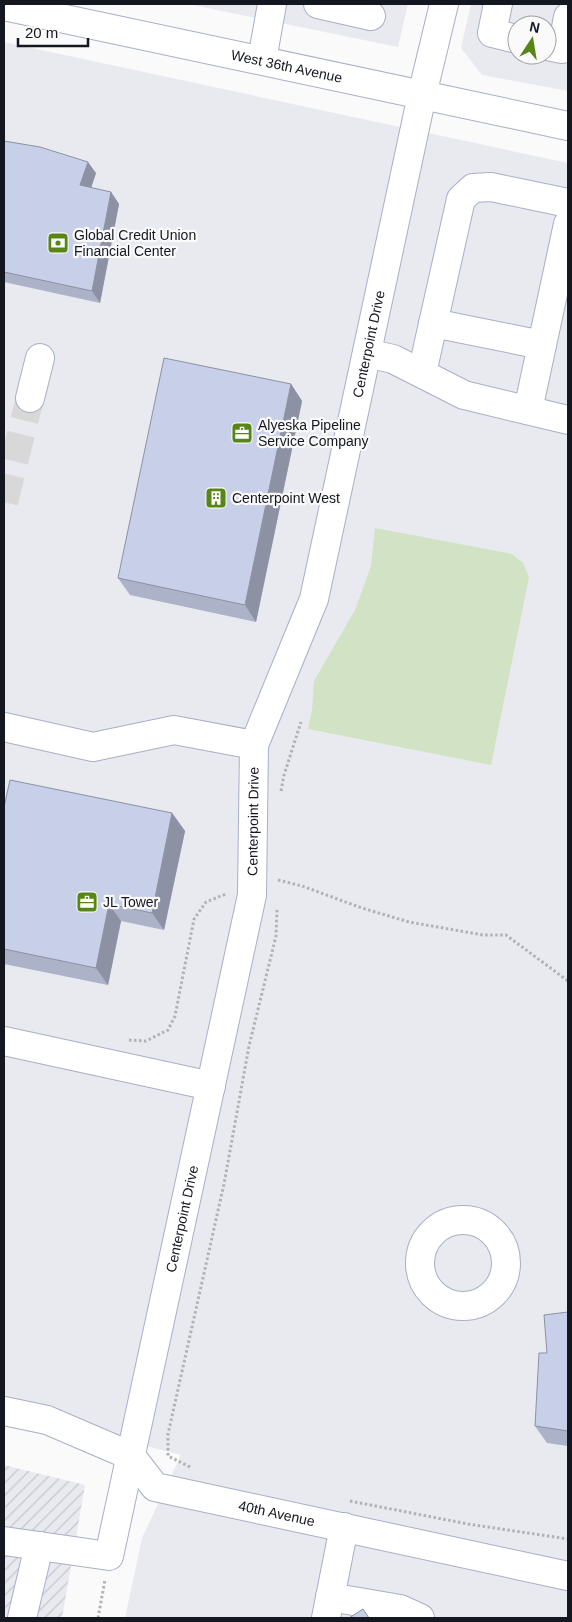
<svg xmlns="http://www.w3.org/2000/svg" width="572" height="1622" viewBox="0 0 572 1622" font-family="Helvetica,sans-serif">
<defs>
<pattern id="industrial-furrows" width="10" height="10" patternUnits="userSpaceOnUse" patternTransform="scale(1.25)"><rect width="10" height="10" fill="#e8eaf0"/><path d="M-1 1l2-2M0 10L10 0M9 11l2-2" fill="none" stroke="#c6c8ce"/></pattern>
</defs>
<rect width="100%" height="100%" fill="#fafafa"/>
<g fill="#e8eaf0" fill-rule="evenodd">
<polygon points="188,4 408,4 398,47"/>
<path d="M471,4h97v87l-86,-16 -21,-27zM517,25h30v30h-30z"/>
<polygon points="4,42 568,163 568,1618 125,1618 142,1538 181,1455 4,1409"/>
</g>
<polygon fill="url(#industrial-furrows)" points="4,1465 85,1485 62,1618 4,1618"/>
<polygon fill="#d2e2c4" points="375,528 512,554 523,563 529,577 491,765 308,729 312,710 314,681 355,610 371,566"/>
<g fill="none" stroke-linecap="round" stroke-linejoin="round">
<polyline stroke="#d8d8d9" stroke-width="28" stroke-dasharray="28 14" stroke-linecap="butt" points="4,502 30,398"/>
<g stroke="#a8afc8" stroke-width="30">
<g id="minor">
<polyline points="318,4 371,16"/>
<polyline points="498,4 492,33 517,39"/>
<polyline points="547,46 562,49 568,17"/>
<polyline points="262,60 272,4"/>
<polyline points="433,323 542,345"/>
<polyline points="367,353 393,359 464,395 568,420"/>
<polyline points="422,373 461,199 473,188 491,187 568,203"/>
<polyline points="30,398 40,358"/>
<polyline points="528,410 568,224"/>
<polyline points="4,727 93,747 174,730 254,745"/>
<polyline points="4,1041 211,1086"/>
<circle cx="463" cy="1263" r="43"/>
<path id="s1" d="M4,1411l43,9 84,36 24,31 413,89"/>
<path id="s2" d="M4,1541l105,15 143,-661 2,-150 60,-146 108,-504 22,-91"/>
<polyline points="330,1597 400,1609 420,1618"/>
<polyline points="22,1618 39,1546"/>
<polyline points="326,1618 344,1527"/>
</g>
</g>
<g stroke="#a8afc8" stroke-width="30">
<g id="major">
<path id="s3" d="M4,6l564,120"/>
</g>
</g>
<g stroke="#b1b2b5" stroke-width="3" stroke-dasharray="2.5 2.5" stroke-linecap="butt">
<polyline points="281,791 284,775 301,722"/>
<polyline points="278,880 302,886 362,908 409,922 483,935 506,935 568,981"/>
<polyline points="129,1040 146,1041 168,1030 175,1016 194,919 206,902 226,894"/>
<polyline points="190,1467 168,1456 168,1434 224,1184 249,1046 276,936 277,909"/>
<polyline points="350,1501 468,1524 568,1539"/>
<polyline points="98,1618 105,1580"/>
</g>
<use href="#minor" stroke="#fff" stroke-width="28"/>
<use href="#major" stroke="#fff" stroke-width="28"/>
</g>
<g fill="#acb2c8">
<polygon points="4,141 96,173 91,188 111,192 119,204 100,303 4,282"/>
<polygon points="291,384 302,401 256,622 130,595 118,578"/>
<polygon points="4,807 172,813 185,831 164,930 121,921 108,985 4,964"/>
<polygon points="568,1312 568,1446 547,1443 535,1426 547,1353"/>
</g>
<g fill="#8c91a3">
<polygon points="88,162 96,173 88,197 80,185"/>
<polygon points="111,192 119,204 100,303 92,291"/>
<polygon points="291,384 302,401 256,622 245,605"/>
<polygon points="172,813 185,831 164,930 152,913"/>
<polygon points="109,904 121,921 108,985 96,968"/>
</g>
<g fill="#c8cfe9" stroke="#8c91a3">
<polygon points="4,141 40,147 88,162 80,185 111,192 92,291 4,272"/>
<polygon points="164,358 291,384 245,605 118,578"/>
<polygon points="10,780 172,813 152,913 109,904 96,968 4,949 4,807"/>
<polygon points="568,1312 568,1431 535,1426 539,1353 547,1353 544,1315"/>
<polygon points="363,1609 369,1618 349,1618"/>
</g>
<defs>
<g id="bank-square" transform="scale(1.125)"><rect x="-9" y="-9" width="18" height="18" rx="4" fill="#578516" stroke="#fafafa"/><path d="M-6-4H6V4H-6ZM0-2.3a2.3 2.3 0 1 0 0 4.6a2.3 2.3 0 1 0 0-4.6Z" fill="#fff"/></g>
<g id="office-square" transform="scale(1.125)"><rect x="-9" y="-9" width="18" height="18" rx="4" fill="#578516" stroke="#fafafa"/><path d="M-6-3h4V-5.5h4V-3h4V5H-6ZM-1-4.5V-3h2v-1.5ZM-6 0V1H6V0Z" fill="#fff"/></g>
<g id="building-square" transform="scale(1.125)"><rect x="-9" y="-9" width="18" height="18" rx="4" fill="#578516" stroke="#fafafa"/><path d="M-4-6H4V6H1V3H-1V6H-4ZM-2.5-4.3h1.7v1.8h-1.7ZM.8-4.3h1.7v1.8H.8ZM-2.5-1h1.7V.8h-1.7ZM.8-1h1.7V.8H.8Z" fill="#fff"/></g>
</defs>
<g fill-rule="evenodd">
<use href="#bank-square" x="58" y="243"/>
<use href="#office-square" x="242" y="433"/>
<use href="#building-square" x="216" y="498"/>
<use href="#office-square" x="87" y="902"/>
</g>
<g text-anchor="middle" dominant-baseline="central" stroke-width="4.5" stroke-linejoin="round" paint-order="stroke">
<g font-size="14" fill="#151720" stroke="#fafafa">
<text stroke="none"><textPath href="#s3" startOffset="289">West 36th Avenue</textPath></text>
<text stroke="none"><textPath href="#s2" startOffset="1351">Centerpoint Drive</textPath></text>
<text stroke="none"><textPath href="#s2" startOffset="856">Centerpoint Drive</textPath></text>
<text stroke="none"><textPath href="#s2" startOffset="451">Centerpoint Drive</textPath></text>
<text stroke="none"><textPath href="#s1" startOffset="299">40th Avenue</textPath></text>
</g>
<g font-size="14" fill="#151720" stroke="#fafafa" text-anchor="start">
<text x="74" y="235">Global Credit Union<tspan x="74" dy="16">Financial Center</tspan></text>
<text x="258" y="425">Alyeska Pipeline<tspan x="258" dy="16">Service Company</tspan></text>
<text x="232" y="498">Centerpoint West</text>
<text x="103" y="902">JL Tower</text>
</g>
</g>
<rect width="572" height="1622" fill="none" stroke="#151720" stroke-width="10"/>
<g transform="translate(532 40) rotate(12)"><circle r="24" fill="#fafafa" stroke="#9e9fa3"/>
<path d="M0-4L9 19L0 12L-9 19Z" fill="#578516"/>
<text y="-8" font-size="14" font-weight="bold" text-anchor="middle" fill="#151720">N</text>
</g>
<path d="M18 38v8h70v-8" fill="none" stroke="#151720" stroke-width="2.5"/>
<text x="25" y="38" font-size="15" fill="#151720" stroke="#fafafa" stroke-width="4" paint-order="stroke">20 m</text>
</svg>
